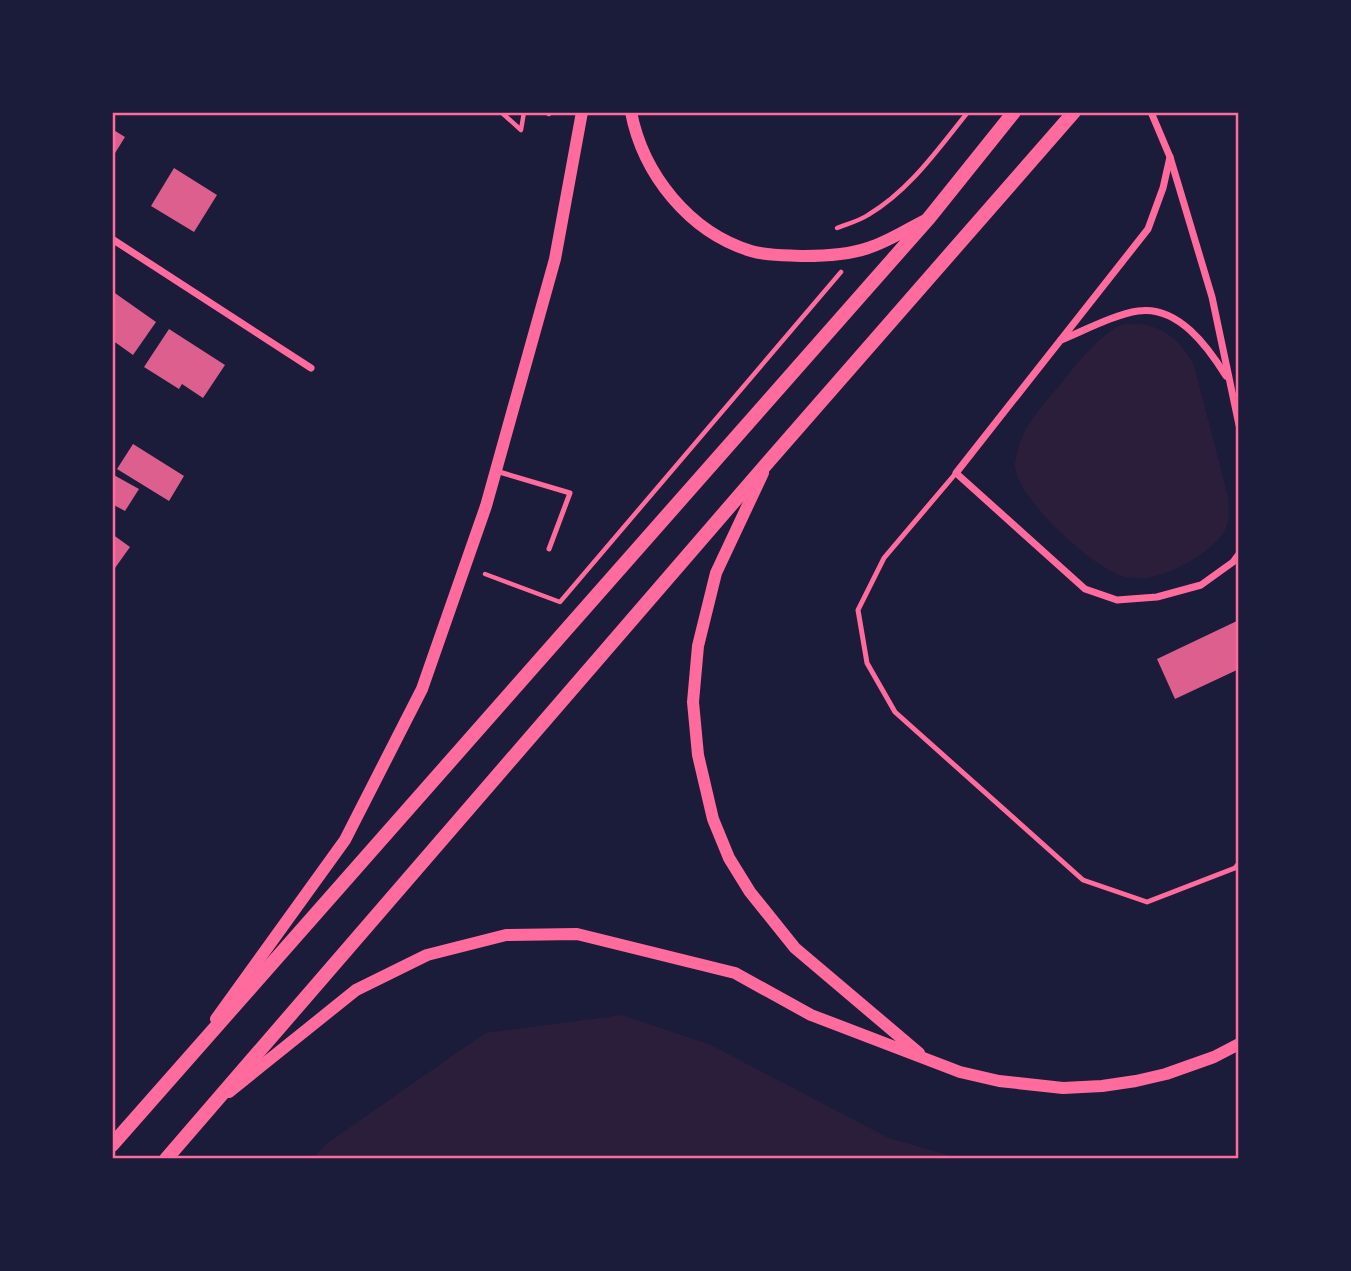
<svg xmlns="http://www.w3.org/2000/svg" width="1351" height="1271" viewBox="0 0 1351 1271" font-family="Ubuntu,sans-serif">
<rect width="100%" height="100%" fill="#1b1b3a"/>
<g fill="#2a1e3b">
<path d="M1140,324c26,3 42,19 54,41l34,132c1,11 2,21 -2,31 -9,21 -52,45 -74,49 -7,2 -19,1 -26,0 -30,-5 -114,-82 -111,-114 4,-32 24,-54 44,-77 14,-18 43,-55 65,-62 5,-1 11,0 16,0z"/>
<polygon points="622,1015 711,1045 889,1138 961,1159 312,1159 326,1144 485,1033"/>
</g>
<g fill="#dd5f8e">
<polygon points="112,129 125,137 112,158"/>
<polygon points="174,168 217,195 194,232 151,206"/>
<polygon points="112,291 156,322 133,355 112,340"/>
<polygon points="169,329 225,365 203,398 182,384 179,389 144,367"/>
<polygon points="133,444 184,476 169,501 117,469"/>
<polygon points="112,474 139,489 125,511 112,504"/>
<polygon points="112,534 130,547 115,568 112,566"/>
<polygon points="1239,620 1239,669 1175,699 1157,659"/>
</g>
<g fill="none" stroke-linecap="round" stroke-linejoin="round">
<g stroke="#ff6b9d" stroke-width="4.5">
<polyline points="501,112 521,130 524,112"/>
<polyline points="545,112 549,114"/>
<path d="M837,228c10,-4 22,-7 31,-13 42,-25 70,-66 100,-103"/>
<polyline points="485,574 560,602 841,272"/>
</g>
<g stroke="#ff6b9d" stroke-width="5">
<polyline points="496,471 570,493 549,549"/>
<polyline points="956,473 884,558 858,610 867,663 895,712 1083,880 1147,902 1235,868 1239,863"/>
</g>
<g stroke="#ff6b9d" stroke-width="7">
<polyline points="1151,112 1170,157 1212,297 1239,425"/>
<polyline points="1170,157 1163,188 1148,229 956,473 1085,589 1117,600 1157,597 1201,585 1233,562 1239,554"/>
<polyline points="112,239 311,368"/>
<path d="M1061,340c22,-9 55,-26 77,-29 40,-6 70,36 88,65"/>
</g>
<g stroke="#ff6b9d" stroke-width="12">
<path d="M631,112c12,62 58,120 120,139 16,5 36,4 53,5 21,0 44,-1 64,-8 20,-6 39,-19 58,-28"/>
<polyline points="763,473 716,573 698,646 693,702 698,755 713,819 729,858 750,892 795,948 919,1053"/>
<polyline points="216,1019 345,840 422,689 486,506 555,259 582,112"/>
<polyline points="229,1092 356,990 427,955 506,935 577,934 735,973 811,1015 960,1072 999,1081 1063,1088 1102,1086 1136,1081 1166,1074 1214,1057 1239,1044"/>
</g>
<g stroke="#ff6b9d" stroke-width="14">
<polyline points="112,1145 929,218 1014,112"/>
<polyline points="166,1159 769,461 1074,112"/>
</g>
</g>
<rect width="1351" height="1271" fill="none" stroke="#1b1b3a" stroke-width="228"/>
<rect x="114" y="114" width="1123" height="1043" fill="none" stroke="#ff6b9d" stroke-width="2.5"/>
</svg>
